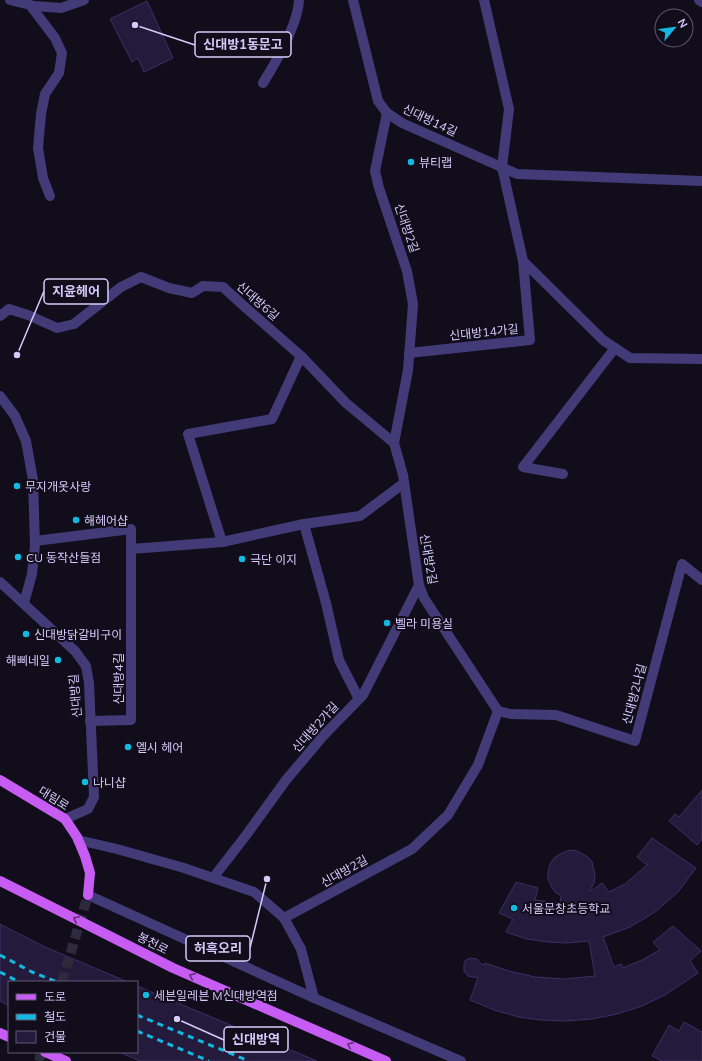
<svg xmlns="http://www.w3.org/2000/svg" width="702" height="1061" viewBox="0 0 702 1061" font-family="Mulish,'Noto Sans KR',sans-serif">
<rect width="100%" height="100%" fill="#110d1b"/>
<g fill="#241a3b" stroke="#3e2e65">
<polygon points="147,1 173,58 144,72 138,58 132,62 110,19"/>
<polygon points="702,790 702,839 697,845 669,821 675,814 679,817"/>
<polygon points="652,838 696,868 678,892 655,912 630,927 603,937 614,967 621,964 623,968 642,960 660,950 653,942 673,926 701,951 690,961 698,973 665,995 642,1006 617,1014 592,1019 566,1021 540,1020 519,1017 494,1010 470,1000 478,978 468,976 464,971 464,963 466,960 470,958 477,959 481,964 484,965 485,963 509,971 535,977 564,979 595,976 589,941 567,943 548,942 527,939 506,932 513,919 499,913 516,882 538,888 535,900 560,903 561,896 555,892 551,886 548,879 548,872 550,864 554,858 560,854 567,851 574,850 581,853 588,857 592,862 595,875 594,883 590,890 591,891 602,883 609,892 625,884 647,865 637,857"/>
<polygon points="0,924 45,947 128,982 9,982 9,1006 0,1001"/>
<polygon points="137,986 317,1061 140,1061 119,1052 137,1052"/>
<polygon points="684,1022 702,1032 702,1061 662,1061 652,1056 669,1025 679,1031"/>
</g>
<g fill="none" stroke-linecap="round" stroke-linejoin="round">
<g stroke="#2e2a3d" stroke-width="10" stroke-dasharray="10 5" stroke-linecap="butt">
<polyline points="62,982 88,895"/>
<polyline points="39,1061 41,1052"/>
</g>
<g stroke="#433b77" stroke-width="10">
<polyline points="10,0 34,6 61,8 84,0"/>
<polyline points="353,0 378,101 387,113 402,123 517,174 702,181"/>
<polyline points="484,0 509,109 502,167 523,261 603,340 630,358 702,359"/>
<polyline points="699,0 702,2"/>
<polyline points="30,5 55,38 62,53 59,73 45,94 41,114 38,148 43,178 50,196"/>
<path d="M263,83c13,-21 35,-58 36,-83"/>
<polyline points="387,113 375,171 379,188 407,271 413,304 408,370 394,443 403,475 419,585 424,598 498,711"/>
<polyline points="0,316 9,309 28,315 57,328 74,324 121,287 141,277 169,288 192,293 203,286 223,287 246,308 301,356 346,403 394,443"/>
<polyline points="409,353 530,340 523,261"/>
<polyline points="0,396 15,416 26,441 33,480 35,545 32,574 24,603"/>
<polyline points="563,474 523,467 615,348"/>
<polyline points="304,524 326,603 339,660 359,699"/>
<polyline points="35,541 131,529 131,720 90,721"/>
<polyline points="222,542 188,434 272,419 301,356"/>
<polyline points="131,549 222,542 304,524 360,516 404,483"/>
<polyline points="0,582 75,651 86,666 89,683 94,797 88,809 65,819"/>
<polyline points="498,711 511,714 556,715 635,741 682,564 702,580"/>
<polyline points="78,840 117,849 184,868 254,892 284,918"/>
<polyline points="213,878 247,834 286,780 324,735 363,695 419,585"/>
<polyline points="88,895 314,998 461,1061"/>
<polyline points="314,998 301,949 284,918 412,849 448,815 478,765 498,711"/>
</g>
<g stroke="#c75cf2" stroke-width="10">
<polyline points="0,780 65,819 77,837 85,856 90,873 88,895"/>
<polyline points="0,1033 9,1037"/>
<polyline points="45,1052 66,1061"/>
</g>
<g stroke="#12b9e0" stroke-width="3" stroke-dasharray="6 5" stroke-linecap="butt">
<polyline points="0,955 32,972 57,982"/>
<polyline points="0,972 19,982"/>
<polyline points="137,1015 249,1061"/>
<polyline points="137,1031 209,1061"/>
</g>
<polyline stroke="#c75cf2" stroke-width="10" points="0,881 173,968 386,1061"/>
</g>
<defs><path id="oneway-chevron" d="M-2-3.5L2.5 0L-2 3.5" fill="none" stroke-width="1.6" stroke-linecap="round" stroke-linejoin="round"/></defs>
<g stroke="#63317c">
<use href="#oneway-chevron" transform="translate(76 919) rotate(-153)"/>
<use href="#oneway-chevron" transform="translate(192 976) rotate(-156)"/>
<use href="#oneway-chevron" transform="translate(350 1045) rotate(-156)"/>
</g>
<g fill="#12b9e0" stroke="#110d1b" stroke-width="1.5">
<circle cx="411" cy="162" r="4"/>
<circle cx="17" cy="486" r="4"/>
<circle cx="76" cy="520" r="4"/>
<circle cx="18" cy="557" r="4"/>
<circle cx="242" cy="559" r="4"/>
<circle cx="387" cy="623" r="4"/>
<circle cx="26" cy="634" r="4"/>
<circle cx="58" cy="660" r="4"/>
<circle cx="128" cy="747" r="4"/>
<circle cx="85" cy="782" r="4"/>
<circle cx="514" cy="908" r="4"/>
<circle cx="146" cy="995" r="4"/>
</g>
<g text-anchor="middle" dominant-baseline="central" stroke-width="4" stroke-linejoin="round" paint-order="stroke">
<g font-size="12" fill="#d5cbfb" stroke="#110d1b">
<text transform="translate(430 120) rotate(25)">신대방14길</text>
<text transform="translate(407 228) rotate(71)">신대방2길</text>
<text transform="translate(258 301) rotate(41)">신대방6길</text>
<text transform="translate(484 332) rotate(-6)">신대방14가길</text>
<text transform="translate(429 559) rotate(80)">신대방2길</text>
<text transform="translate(118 679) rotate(-90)">신대방4길</text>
<text transform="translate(634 694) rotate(-75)">신대방2나길</text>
<text transform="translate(75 696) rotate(-95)">신대방길</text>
<text transform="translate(315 727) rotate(-48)">신대방2가길</text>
<text transform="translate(54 798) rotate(32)">대림로</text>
<text transform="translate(344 871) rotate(-29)">신대방2길</text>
<text transform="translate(153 943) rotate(27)">봉천로</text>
</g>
<g font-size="12" fill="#d5cbfb" stroke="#110d1b" text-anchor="start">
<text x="419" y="162">뷰티랩</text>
<text x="25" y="486">무지개옷사랑</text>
<text x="84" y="520">해헤어샵</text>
<text x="26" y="557">CU 동작산들점</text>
<text x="250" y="559">극단 이지</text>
<text x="395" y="623">벨라 미용실</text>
<text x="34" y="634">신대방닭갈비구이</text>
<text x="50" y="660" text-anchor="end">해삐네일</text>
<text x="136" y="747">엘시 헤어</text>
<text x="93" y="782">나니샵</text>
<text x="522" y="908">서울문창초등학교</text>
<text x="154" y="995">세븐일레븐 M신대방역점</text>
</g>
</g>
<path fill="none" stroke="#d5cbfb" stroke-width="1.5" d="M135 25L195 45M17 355L44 291M267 879L250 948M177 1019L224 1040"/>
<g fill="#d5cbfb" stroke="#110d1b" stroke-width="1.5">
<circle cx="135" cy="25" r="4"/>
<circle cx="17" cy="355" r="4"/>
<circle cx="267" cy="879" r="4"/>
<circle cx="177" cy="1019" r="4"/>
</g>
<g fill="#110d1b" stroke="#d5cbfb" stroke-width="1.5">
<rect x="195" y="32" width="96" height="25" rx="4"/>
<rect x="44" y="279" width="64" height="25" rx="4"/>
<rect x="186" y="936" width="64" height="25" rx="4"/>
<rect x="224" y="1027" width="64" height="25" rx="4"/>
</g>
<g font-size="13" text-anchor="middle" font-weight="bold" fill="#d5cbfb">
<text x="243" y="49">신대방1동문고</text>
<text x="76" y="296">지윤헤어</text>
<text x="218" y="953">허흑오리</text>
<text x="256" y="1044">신대방역</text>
</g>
<rect x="8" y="981" width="130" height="72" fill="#110d1b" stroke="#5f5975"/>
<rect x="16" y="994" width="20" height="6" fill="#c75cf2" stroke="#5f5975"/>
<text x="44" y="1001" font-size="12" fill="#d5cbfb">도로</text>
<rect x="16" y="1014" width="20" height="6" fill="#12b9e0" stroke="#5f5975"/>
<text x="44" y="1021" font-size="12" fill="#d5cbfb">철도</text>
<rect x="16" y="1031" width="20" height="12" fill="#241a3b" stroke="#5f5975"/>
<text x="44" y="1041" font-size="12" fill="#d5cbfb">건물</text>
<g transform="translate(674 28) rotate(61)"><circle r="19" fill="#110d1b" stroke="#5f5975"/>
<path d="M0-3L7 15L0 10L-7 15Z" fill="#12b9e0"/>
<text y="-6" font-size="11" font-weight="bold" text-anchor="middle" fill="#d5cbfb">N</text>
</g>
</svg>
